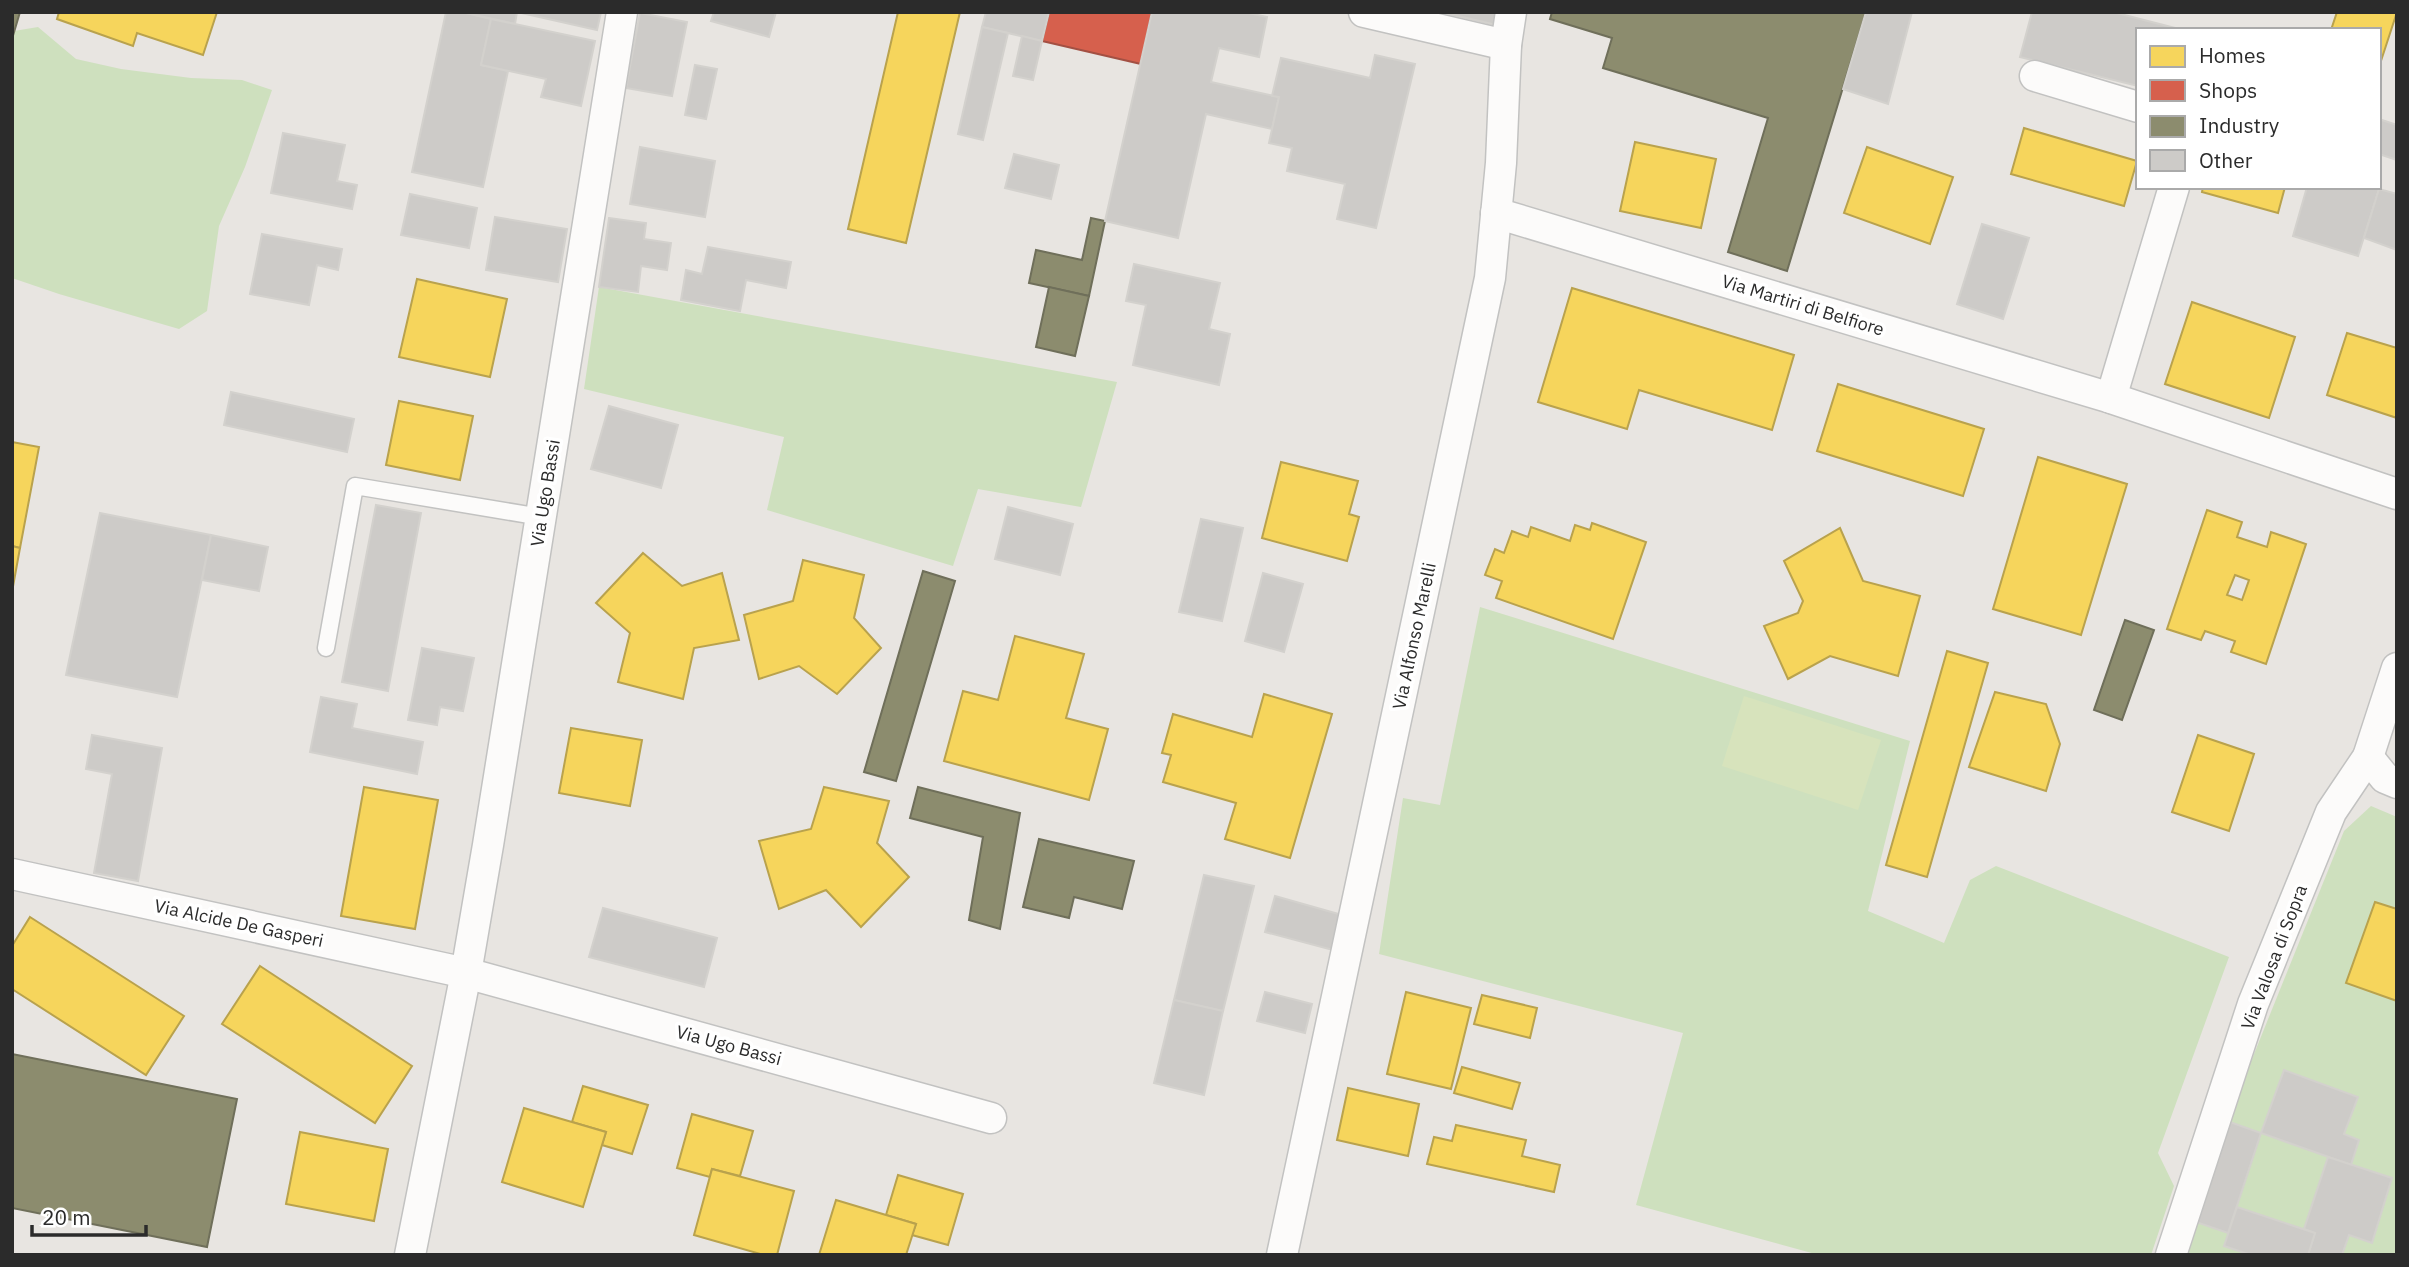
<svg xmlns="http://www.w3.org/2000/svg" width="2409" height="1267" viewBox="0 0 2409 1267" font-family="'IBM Plex Sans',sans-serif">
<rect width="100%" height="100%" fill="#e8e5e1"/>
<g fill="#cee0be">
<polygon points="38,27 76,59 121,69 191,78 242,80 272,90 245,167 219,226 207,311 179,329 59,294 12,278 12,39 14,31"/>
<polygon points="599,287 1117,382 1081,507 978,489 953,566 767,510 784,437 584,389"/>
<polygon points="1480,607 1910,741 1868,911 1944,943 1970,880 1996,866 2229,957 2158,1153 2174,1186 2151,1255 1819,1255 1636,1205 1683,1033 1379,954 1403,798 1440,805"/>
<polygon points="2371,806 2397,817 2397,1255 2185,1255 2227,1121 2344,831"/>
</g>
<polygon fill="#d7e3bc" points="1744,696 1881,740 1858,810 1722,766"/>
<g fill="#f6d55c" stroke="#b9a24d" stroke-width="2" fill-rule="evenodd">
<polygon points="59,12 217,12 203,55 137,33 133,46 57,19"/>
<polygon points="898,12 960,12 906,243 848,229"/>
<polygon points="2337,12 2397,12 2379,67 2379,30 2331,30"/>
<polygon points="2024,128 2137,161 2124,206 2011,174"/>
<polygon points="1635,142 1716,159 1701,228 1620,211"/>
<polygon points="1867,147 1953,177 1930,244 1844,213"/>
<polygon points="2203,187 2285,187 2278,213 2202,192"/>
<polygon points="417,279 507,299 490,377 399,357"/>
<polygon points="1572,288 1794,355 1772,430 1639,390 1627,429 1538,402"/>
<polygon points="2192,302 2295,337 2269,418 2165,384"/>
<polygon points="2347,333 2397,348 2397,418 2327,395"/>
<polygon points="1838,384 1984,429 1963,496 1817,451"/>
<polygon points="399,401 473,416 460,480 386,465"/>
<polygon points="12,442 39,447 20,548 12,546"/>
<polygon points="2038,457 2127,484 2081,635 1993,609"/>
<polygon points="1281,462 1358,481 1349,514 1359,517 1347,561 1262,538"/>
<path d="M2207,510l35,12 -5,15 30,10 4,-15 35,12 -40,120 -35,-12 4,-11 -30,-10 -4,9 -34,-11zM2235,575l14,5 -7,20 -15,-5z"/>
<polygon points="1592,523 1646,542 1613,639 1496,598 1502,581 1485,575 1495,549 1504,553 1512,531 1528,537 1531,527 1570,541 1575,525 1590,530"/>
<polygon points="1840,528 1863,581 1920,596 1898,676 1830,656 1788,679 1764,626 1798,613 1803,601 1784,561"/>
<polygon points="12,546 20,548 12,592"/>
<polygon points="643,553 682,586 722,573 739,640 694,648 683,699 618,682 630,633 596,603"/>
<polygon points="803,560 864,575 854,618 881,648 837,694 799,666 759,679 744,615 793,601"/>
<polygon points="1015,636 1084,654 1066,718 1108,729 1089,800 944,761 963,691 998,700"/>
<polygon points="1947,651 1988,663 1927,877 1886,865"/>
<polygon points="1995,692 2046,704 2060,744 2046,791 1969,767"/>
<polygon points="1264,694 1332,714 1290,858 1225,839 1236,803 1163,782 1171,755 1162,753 1173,714 1252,737"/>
<polygon points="571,728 642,740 630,806 559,793"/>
<polygon points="2198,735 2254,754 2229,831 2172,812"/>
<polygon points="364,787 438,800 415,929 341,916"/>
<polygon points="824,787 889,801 877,843 909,877 861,927 826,890 779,909 759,841 811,829"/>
<polygon points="2375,902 2397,909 2397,1001 2346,983"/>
<polygon points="30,917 184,1016 146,1075 12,989 12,946"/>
<polygon points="260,966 412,1066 375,1123 222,1024"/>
<polygon points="1406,992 1471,1008 1451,1089 1387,1074"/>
<polygon points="1482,995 1537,1008 1530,1038 1474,1024"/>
<polygon points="1462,1067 1520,1083 1512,1109 1454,1093"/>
<polygon points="583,1086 648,1105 632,1154 602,1145 606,1132 572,1122"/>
<polygon points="1348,1088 1419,1104 1408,1156 1337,1140"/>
<polygon points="524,1108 606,1132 583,1207 502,1182"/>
<polygon points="692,1114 753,1131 740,1176 712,1169 710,1177 677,1168"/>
<polygon points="1456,1125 1526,1140 1522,1156 1560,1165 1554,1192 1427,1164 1434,1137 1452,1141"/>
<polygon points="300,1132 388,1149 374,1221 286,1204"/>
<polygon points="712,1169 794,1191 777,1255 764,1255 694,1235"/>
<polygon points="898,1175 963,1194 948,1245 912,1235 916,1224 886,1215"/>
<polygon points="836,1200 916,1224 906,1255 819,1255"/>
</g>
<polygon fill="#d6604d" stroke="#a35043" stroke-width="2" points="1049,12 1152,12 1141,64 1042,41"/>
<g fill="#8c8c6e" stroke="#6f6f5a" stroke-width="2">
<polygon points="12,12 20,12 12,39"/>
<polygon points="1552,12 1866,12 1787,271 1728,252 1768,118 1603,68 1612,38 1550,19"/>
<polygon points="1091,218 1105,221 1089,296 1029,283 1036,250 1082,260"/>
<polygon points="1049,287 1089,296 1075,356 1036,347"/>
<polygon points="923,571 955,581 896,781 864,772"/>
<polygon points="2125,620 2154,630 2122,720 2094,710"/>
<polygon points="918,787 1020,813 1000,929 969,920 983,837 910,818"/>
<polygon points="1039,839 1134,861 1122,909 1074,897 1069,918 1023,907"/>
<polygon points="12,1054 237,1099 207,1247 12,1208"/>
</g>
<g fill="#cdcbc8" stroke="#d3d1cd" stroke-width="2">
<polygon points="446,12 462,12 491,19 481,65 508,71 483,187 412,172"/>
<polygon points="462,12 517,12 515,24"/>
<polygon points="517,12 601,12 597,30"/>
<polygon points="714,12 776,12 769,37 711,21"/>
<polygon points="986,12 1049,12 1042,41 982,27"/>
<polygon points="1152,12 1244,12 1267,17 1259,57 1219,48 1211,82 1279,97 1272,129 1206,114 1178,238 1105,221"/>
<polygon points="1442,12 1498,12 1496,25"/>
<polygon points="1866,12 1912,12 1888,104 1843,89"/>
<polygon points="2032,12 2113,12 2183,30 2138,30 2138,86 2020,57"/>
<polygon points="640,13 687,22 672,96 626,88"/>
<polygon points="491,19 595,41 581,106 541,97 546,79 481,65"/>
<polygon points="982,27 1008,33 983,140 958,134"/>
<polygon points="1022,36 1042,41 1033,80 1013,76"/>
<polygon points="1375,55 1415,64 1376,228 1337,219 1345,184 1287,171 1292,148 1269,143 1279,97 1272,96 1281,58 1370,78"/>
<polygon points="695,65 717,69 706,119 685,115"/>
<polygon points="2379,119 2397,125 2397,160 2379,154"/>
<polygon points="283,133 345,145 337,181 357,185 352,209 271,193"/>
<polygon points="640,147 715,161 705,217 630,204"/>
<polygon points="1014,154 1059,165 1051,199 1005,188"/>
<polygon points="2307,187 2379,189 2358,256 2293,236"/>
<polygon points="2379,189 2397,194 2397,250 2364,238"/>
<polygon points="410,194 477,208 469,248 401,235"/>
<polygon points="495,217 567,229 558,282 486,270"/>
<polygon points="609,218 646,223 644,239 671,243 667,270 641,266 638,292 599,287"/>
<polygon points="1982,224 2029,238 2003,319 1957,304"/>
<polygon points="262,234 342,249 338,270 317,265 309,305 250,294"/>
<polygon points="708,247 791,262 786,288 746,280 740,311 681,300 686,270 702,274"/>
<polygon points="1134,264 1220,283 1209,329 1230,334 1219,385 1133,365 1146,305 1126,301"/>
<polygon points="231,392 354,419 347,452 224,425"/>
<polygon points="609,406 678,425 661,488 591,469"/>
<polygon points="376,505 421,513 388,691 342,682"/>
<polygon points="1008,507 1073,524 1060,575 995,559"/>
<polygon points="100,513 211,535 177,697 66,675"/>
<polygon points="1201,519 1243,528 1222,621 1179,612"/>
<polygon points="211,535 268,547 259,591 202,580"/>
<polygon points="1263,573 1303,584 1284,652 1245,641"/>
<polygon points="422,648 474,658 463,711 440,707 437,725 408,720"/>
<polygon points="321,697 357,704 352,728 423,742 417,774 310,752"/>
<polygon points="92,735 162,748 138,881 94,873 112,774 86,769"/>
<polygon points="1204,875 1254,886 1223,1011 1174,1000"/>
<polygon points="1275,896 1342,915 1333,950 1265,932"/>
<polygon points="603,908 717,938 704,987 589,957"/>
<polygon points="1265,992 1312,1004 1305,1033 1257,1021"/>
<polygon points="1174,1000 1223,1011 1204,1095 1154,1083"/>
<polygon points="2284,1070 2358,1097 2344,1134 2359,1140 2351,1165 2261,1133"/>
<polygon points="2227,1121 2261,1133 2228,1233 2193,1221"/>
<polygon points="2328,1157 2392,1178 2372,1243 2349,1235 2342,1255 2308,1255 2315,1233 2304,1229"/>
<polygon points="2237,1207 2315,1233 2308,1255 2251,1255 2224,1246"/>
</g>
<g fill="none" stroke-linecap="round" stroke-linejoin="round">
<g stroke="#c2c2c1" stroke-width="19">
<polyline id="service" points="326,648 355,486 541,517"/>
</g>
<g stroke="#c2c2c1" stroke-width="33">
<g id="minor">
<polyline points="1364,12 1506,45"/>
<polyline points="2035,76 2138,107"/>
<polyline points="1496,213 2111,398 2397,494"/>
<polyline points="2111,398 2174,187"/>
<polyline points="2368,757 2385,778 2397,783"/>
<polyline points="12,874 466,973 991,1118"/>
<polyline points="410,1255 466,973 488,845 622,12"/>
<polyline points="1282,1255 1490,278 1501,163 1506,45 1511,12"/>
<polyline points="2171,1255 2253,1004 2331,812 2368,757 2397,668"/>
</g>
</g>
<use href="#service" stroke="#fcfbfa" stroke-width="16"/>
<use href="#minor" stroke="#fcfbfa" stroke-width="30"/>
</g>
<g text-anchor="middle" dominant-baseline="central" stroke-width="7" stroke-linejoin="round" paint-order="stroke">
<g font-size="18" fill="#2b2b2b" stroke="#fff">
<text transform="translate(1803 305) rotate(17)">Via Martiri di Belfiore</text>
<text transform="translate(545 493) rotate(-81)">Via Ugo Bassi</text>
<text transform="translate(1414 636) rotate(-78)">Via Alfonso Marelli</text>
<text transform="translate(239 923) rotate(12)">Via Alcide De Gasperi</text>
<text transform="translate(2274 957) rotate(-69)">Via Valosa di Sopra</text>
<text transform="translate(729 1045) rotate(15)">Via Ugo Bassi</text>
</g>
</g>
<rect width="2409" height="1267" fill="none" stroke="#2b2b2b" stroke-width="28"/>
<rect x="2136" y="28" width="245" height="161" fill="#ffffff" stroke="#aaaaaa" stroke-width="2"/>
<rect x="2150" y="46" width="35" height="21" fill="#f6d55c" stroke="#aaaaaa" stroke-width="2"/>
<text x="2199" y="63" font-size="21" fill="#2b2b2b">Homes</text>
<rect x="2150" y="80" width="35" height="21" fill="#d6604d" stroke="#aaaaaa" stroke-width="2"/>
<text x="2199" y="98" font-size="21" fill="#2b2b2b">Shops</text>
<rect x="2150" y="116" width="35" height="21" fill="#8c8c6e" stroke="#aaaaaa" stroke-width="2"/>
<text x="2199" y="133" font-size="21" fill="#2b2b2b">Industry</text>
<rect x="2150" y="150" width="35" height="21" fill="#cdcbc8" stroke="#aaaaaa" stroke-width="2"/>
<text x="2199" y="168" font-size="21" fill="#2b2b2b">Other</text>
<path d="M32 1225v10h114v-10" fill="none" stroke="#2b2b2b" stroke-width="3.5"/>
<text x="42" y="1225" font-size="21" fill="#2b2b2b" stroke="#ffffff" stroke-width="5" paint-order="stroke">20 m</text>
</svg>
